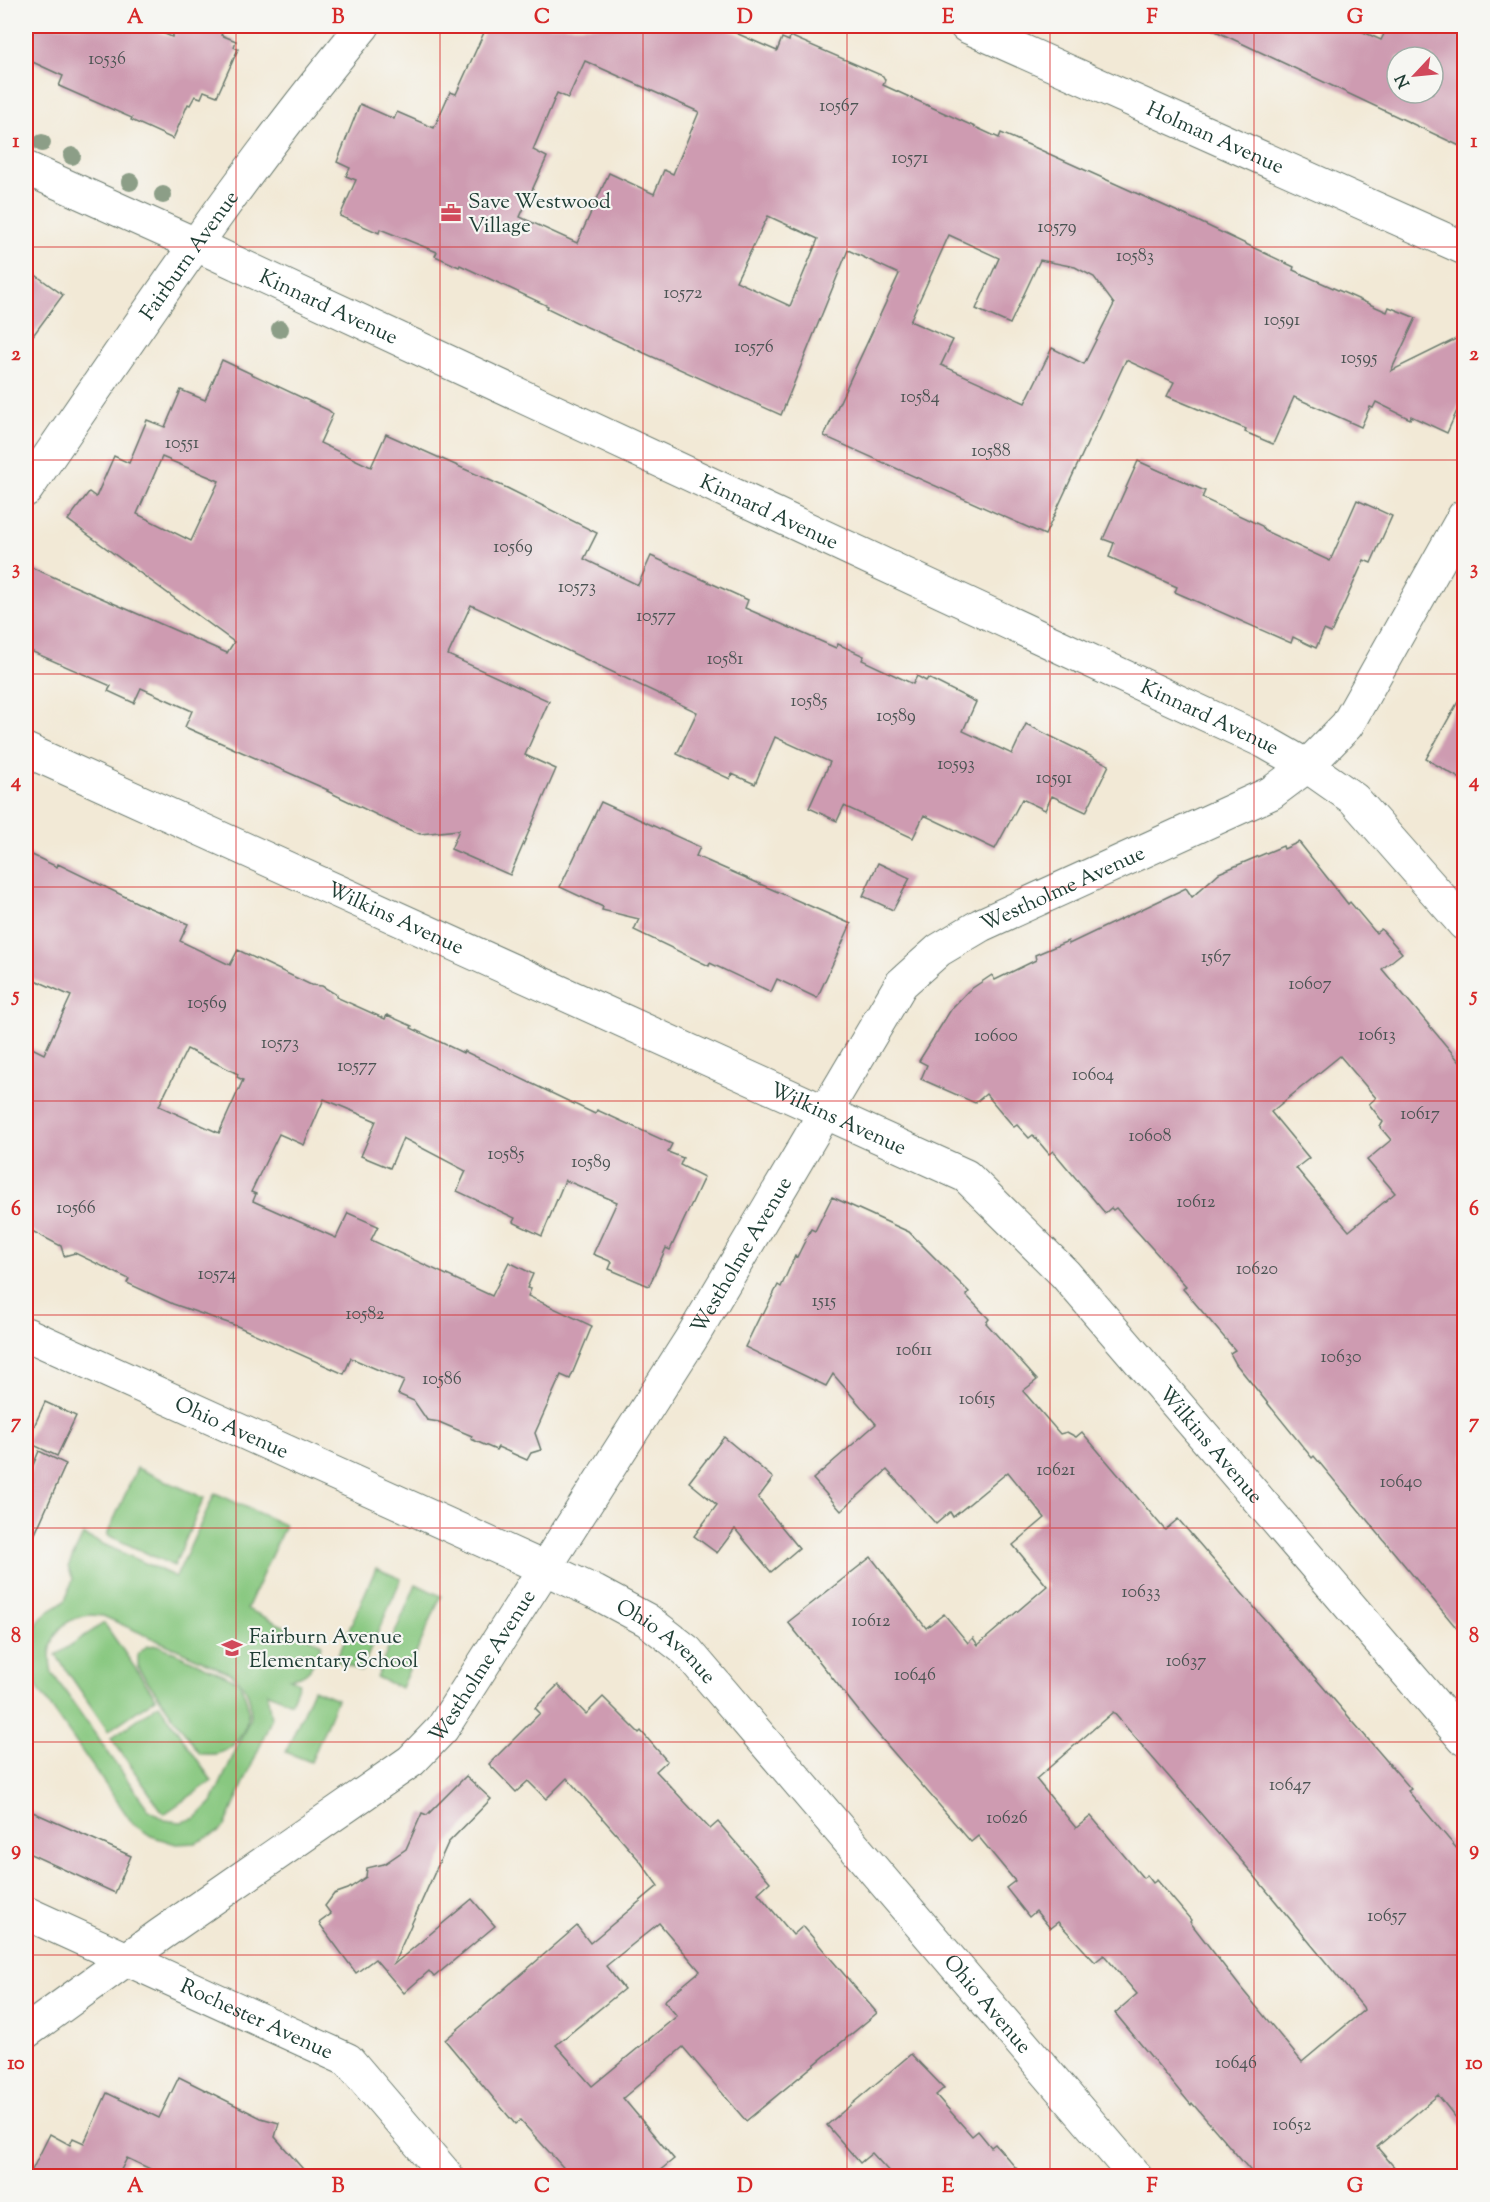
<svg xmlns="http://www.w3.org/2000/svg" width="1490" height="2202" viewBox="0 0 1490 2202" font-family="'Sorts Mill Goudy',serif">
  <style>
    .green { fill: #88c880; stroke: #54825a; stroke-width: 1.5; fill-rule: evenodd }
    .building { fill: #ce9bb1; fill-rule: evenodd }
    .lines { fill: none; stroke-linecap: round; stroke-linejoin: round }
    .minor-casing { stroke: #69796d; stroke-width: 35 }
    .minor { stroke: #fff; stroke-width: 33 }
    .tree { fill: #8c9e87 }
    .grid { fill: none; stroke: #d62828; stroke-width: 1.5; stroke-opacity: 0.55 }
    .labels { text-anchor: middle; stroke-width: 4.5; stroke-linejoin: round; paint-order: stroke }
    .number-label { font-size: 18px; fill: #4b5453 }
    .street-label { font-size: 21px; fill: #1f3d34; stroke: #f6f6f2 }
    .poi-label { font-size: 21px; fill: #1f3d34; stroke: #f6f6f2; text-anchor: start }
    .neatline { fill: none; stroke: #d62828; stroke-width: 2 }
    .grid-label { font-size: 20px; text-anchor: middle; font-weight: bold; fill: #d62828 }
  </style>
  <rect width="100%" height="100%" fill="#f6f6f2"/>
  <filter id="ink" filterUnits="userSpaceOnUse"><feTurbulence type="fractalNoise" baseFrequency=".0167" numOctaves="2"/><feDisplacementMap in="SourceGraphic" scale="12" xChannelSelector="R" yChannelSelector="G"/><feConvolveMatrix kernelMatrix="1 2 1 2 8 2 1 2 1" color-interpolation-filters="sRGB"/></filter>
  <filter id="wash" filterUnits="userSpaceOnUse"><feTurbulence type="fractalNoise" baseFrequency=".008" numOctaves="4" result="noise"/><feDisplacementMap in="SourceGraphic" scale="24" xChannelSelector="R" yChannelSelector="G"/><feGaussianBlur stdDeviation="1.35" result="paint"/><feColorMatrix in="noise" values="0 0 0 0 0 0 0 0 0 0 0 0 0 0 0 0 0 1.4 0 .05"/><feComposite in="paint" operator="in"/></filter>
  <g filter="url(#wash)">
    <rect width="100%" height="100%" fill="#f2e9d6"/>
    <g class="green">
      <path d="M137 1468 204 1498 174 1566 107 1535Z"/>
      <path d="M215 1493 285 1525 247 1609 322 1644C313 1662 312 1677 290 1678L299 1683 291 1703 267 1692 271 1719 267 1730 225 1826 217 1833 195 1843 176 1844 151 1836 133 1824 37 1687C26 1663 25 1630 48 1612 53 1608 60 1606 64 1601 68 1596 70 1586 73 1579L68 1567 83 1535 176 1577ZM91 1615 103 1616 232 1674C247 1687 254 1701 249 1721L212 1802 196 1818 181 1822 164 1820 148 1809 52 1673C45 1642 58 1618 91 1615Z"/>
      <path d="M376 1568 401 1579 361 1671 336 1660Z"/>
      <path d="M416 1584 441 1596 401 1688 376 1677Z"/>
      <path d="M104 1623 156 1698 108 1731 56 1655Z"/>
      <path d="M158 1645 238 1681C243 1690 249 1702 248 1713 247 1730 236 1748 219 1753 214 1755 206 1754 200 1754L138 1668V1654L147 1646Z"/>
      <path d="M313 1689 337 1699 311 1762 286 1752Z"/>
      <path d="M159 1704 212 1781 164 1814 111 1738Z"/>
    </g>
    <g id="blocks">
      <g class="building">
        <path d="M26 26H146L172 37 178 26H205L222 33 221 35 236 41 234 47 238 49 217 96 204 91 201 98 195 96 190 105 188 104 173 139 131 120 132 118 59 86 63 76 26 59Z"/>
        <path d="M487 26H720L777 51 782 38 789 41 790 36 883 76 885 80 883 85 999 138 1001 133 1036 148 1187 216 1294 267 1293 270 1387 312 1389 307 1416 318 1391 371 1464 335V395L1447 433 1411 416 1410 419 1376 402 1373 408 1370 407 1361 427 1294 397 1273 444 1245 432 1246 429 1167 396 1174 382 1126 360 1045 535 824 436 899 274 848 250 781 415 576 322 547 308 548 306 460 265 459 267 435 256 437 252 380 229 379 233 340 216 356 180 346 176 350 168 337 162 360 104 394 119 397 112 434 128 450 92 456 94ZM585 61 699 112 673 174 664 170 654 194 609 173 577 243 520 217 547 157 533 150 557 93 568 98ZM768 216 818 239 790 306 736 281ZM949 235 999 258 976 309 1010 324 1040 260 1075 267 1094 277 1114 304 1084 364 1052 348 1025 403 941 365 953 340 910 321Z"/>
        <path d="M1205 26H1350L1381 40 1388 26H1464V148ZM1397 57H1433V93H1397Z"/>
        <path d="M26 268 63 295 26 345Z"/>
        <path d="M222 360 328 410 333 414 320 443 371 467 386 434 507 488 597 533 584 559 638 585 651 556 748 600 745 608 836 648 838 644 864 656 862 660 913 684 917 676 926 681 928 678 976 702 963 731 1012 754 1026 724 1109 765 1086 812 1052 796 1045 810 1022 799 995 849 924 815 913 838 844 806 837 821 809 808 830 762 775 737 755 784 732 774 730 779 677 754 697 712 471 605 448 655 549 701 525 755 556 769 510 875 451 849 459 830 420 834 400 826 327 791 328 790 185 727 192 711 141 688 134 703 108 691 111 686 26 649V565L227 653 234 642 68 520 89 492 96 497 114 456 129 463 147 420 165 427 181 390 205 400ZM162 457 219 481 191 541 137 514Z"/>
        <path d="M1138 461 1205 491 1202 498 1262 526 1265 531 1330 561 1357 500 1392 516 1371 563 1364 560 1331 633 1324 630 1316 648 1293 637 1291 643 1175 592 1177 587 1109 557 1114 543 1103 539Z"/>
        <path d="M1464 691V781L1426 759Z"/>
        <path d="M601 802 700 847 696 856 851 924 817 998 777 979 771 992 710 963 709 966 634 930 639 919 602 910 603 907 560 887Z"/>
        <path d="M1299 842 1348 904 1350 902 1376 933 1381 929 1402 953 1382 969 1464 1067V1637L1314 1456 1312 1458 1236 1364 1230 1353 1235 1350 1183 1289 1186 1286 1116 1208 1113 1210 1111 1208 1105 1213 1053 1151 1049 1154 1033 1135 1029 1138 1017 1125 1014 1127 986 1094 975 1103 921 1079 927 1065 919 1061 952 1008 968 991 992 975 995 980 1036 960 1035 955 1068 941 1069 944 1186 888 1192 897 1219 873 1283 846 1284 849ZM1340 1056 1376 1098 1369 1104 1383 1122 1380 1127 1391 1140 1367 1160 1395 1193 1349 1231 1296 1168 1309 1158 1271 1112Z"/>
        <path d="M26 852 57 867 58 864 138 903 188 924 180 941 230 965 238 950 311 985 322 986 337 995 336 997 385 1019 387 1015 412 1026 411 1028 463 1053 464 1051 595 1114 597 1110 672 1144 668 1152 683 1158 680 1165 704 1177 670 1250 666 1248 649 1286 609 1269 612 1262 593 1254 617 1202 565 1180 542 1236 513 1222 515 1218 457 1191 466 1171 403 1138 390 1168 361 1156 376 1121 324 1099 304 1145 279 1134 251 1192 256 1194 253 1201 336 1238 348 1213 378 1226 371 1240 492 1296 509 1262 533 1274 527 1288 531 1289 528 1296 592 1326 570 1379 561 1375 535 1433 541 1450 531 1453 527 1460 498 1447 496 1450 471 1439 472 1436 439 1422 427 1420 414 1401 398 1394 404 1381 351 1358 344 1374 237 1326 173 1304 127 1283 129 1279 75 1253 64 1256 61 1246 26 1228V1045L44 1054 71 996 26 976ZM187 1049 238 1074 237 1077 243 1080 219 1133 159 1106Z"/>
        <path d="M878 863 910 878 893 910 863 896Z"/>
        <path d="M832 1197 909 1232 969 1292 966 1295 989 1319 986 1323 1037 1380 1023 1391 1060 1434 1067 1432 1076 1437 1082 1432 1165 1530 1178 1519 1411 1789 1408 1791 1464 1857V2128L1438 2095 1377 2147 1402 2176H1255L1192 2103 1191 2105 1115 2013 1137 1994 1104 1955 1095 1962 1058 1922 1050 1928 1036 1911 1029 1917 1006 1888 1015 1881 978 1836 971 1842 869 1724 788 1622 871 1557 926 1628 944 1614 968 1643 973 1638 978 1645 1047 1586 1013 1545 1045 1518 1008 1472 953 1517 950 1512 936 1524 887 1470 841 1511 813 1479 876 1424 833 1374 826 1386 745 1347 761 1314 763 1315 778 1285 781 1287 795 1256 797 1257 811 1229 815 1231ZM1113 1712 1252 1873 1363 2007 1364 2010 1302 2062 1241 1988 1190 1922 1191 1920 1157 1880 1153 1883 1147 1875 1143 1878 1091 1816 1076 1828 1036 1779Z"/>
        <path d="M45 1402 76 1416 57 1456 27 1442Z"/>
        <path d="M724 1437 773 1478 758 1498 799 1548 771 1572 735 1529 717 1553 694 1536 717 1505 689 1482Z"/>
        <path d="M39 1451 66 1464 26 1554V1482Z"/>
        <path d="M558 1685 586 1714 603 1697 639 1733 641 1731 667 1761 656 1771 710 1829 718 1822 770 1882 758 1893 793 1935 803 1926 877 2013 746 2121 683 2047 623 2098 674 2159 653 2176H571L520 2120 515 2124 445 2040 577 1926 590 1943 658 1886 640 1861 567 1778 546 1799 528 1781 516 1792 489 1764 540 1713 535 1708ZM659 1923 700 1971 664 2001 677 2016 592 2086 556 2045 624 1989 606 1966Z"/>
        <path d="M466 1776 491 1799 448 1843 393 1965 472 1899 495 1926 434 1977 429 1971 404 1993 375 1959 356 1973 319 1923 331 1914 325 1906 334 1894 348 1889 366 1877 367 1868 384 1864 406 1849 422 1813 427 1815Z"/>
        <path d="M26 1809 131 1856 115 1893 26 1852Z"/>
        <path d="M911 2054 944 2088 936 2095 972 2136 978 2131 991 2147 995 2144 1023 2176H893L872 2153 860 2163 827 2125Z"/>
        <path d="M179 2077 261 2118 279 2123 275 2137 309 2176H165L127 2158 121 2170 133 2176H29L50 2134 70 2145 73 2138 84 2143 107 2093 159 2118Z"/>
      </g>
    </g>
  </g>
  <g filter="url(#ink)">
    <use href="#blocks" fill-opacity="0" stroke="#69796d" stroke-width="1.5"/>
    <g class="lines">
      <g class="minor-casing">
        <g id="minor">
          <path id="s1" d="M966 26 1464 248"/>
          <path id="s2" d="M26 168 197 245 1265 742 1307 766 1354 799 1464 924"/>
          <path id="s3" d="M26 490C134 333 241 172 363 26"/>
          <path id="s4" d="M26 750 966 1176 1065 1274 1464 1739"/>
          <path id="s5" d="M26 1334 546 1569 595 1592 647 1620 687 1651 1135 2176"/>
          <path id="s6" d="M26 1913 348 2060 447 2176"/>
          <path id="s7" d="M26 2032 160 1935 411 1761 442 1729 691 1339 901 984 939 950 981 925 1271 793 1307 766 1347 725 1464 516"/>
        </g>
      </g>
      <use href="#minor" class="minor"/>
    </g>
    <g class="tree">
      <circle cx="42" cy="143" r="9"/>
      <circle cx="72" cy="156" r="9"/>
      <circle cx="130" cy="182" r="9"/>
      <circle cx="163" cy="195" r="9"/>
      <circle cx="280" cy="329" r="9"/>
    </g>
  </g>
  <path class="grid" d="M236 26V2176M440 26V2176M643 26V2176M847 26V2176M1050 26V2176M1254 26V2176M26 247H1464M26 460H1464M26 674H1464M26 887H1464M26 1101H1464M26 1315H1464M26 1528H1464M26 1742H1464M26 1955H1464"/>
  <defs>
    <g id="office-bare" transform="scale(1.62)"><path d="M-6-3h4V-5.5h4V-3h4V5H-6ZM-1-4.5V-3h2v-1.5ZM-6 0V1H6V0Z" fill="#d1495b" stroke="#f6f6f2" stroke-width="2.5" paint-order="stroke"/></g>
    <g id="school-bare" transform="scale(1.62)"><path d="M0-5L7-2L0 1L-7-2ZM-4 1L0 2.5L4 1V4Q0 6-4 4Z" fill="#d1495b" stroke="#f6f6f2" stroke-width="2.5" paint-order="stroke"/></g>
  </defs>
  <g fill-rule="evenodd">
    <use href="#office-bare" x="451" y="213"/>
    <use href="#school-bare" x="232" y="1648"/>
  </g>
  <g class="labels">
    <g class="number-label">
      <text x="107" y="64">10536</text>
      <text x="839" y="111">10567</text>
      <text x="910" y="163">10571</text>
      <text x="1057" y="232">10579</text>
      <text x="1135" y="261">10583</text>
      <text x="683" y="298">10572</text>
      <text x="1282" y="325">10591</text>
      <text x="754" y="352">10576</text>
      <text x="1359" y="363">10595</text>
      <text x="920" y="402">10584</text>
      <text x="182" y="448">10551</text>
      <text x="991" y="456">10588</text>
      <text x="513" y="552">10569</text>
      <text x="577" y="592">10573</text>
      <text x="656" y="621">10577</text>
      <text x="725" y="664">10581</text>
      <text x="809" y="706">10585</text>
      <text x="896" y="721">10589</text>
      <text x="956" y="769">10593</text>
      <text x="1054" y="783">10591</text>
      <text x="1216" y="962">1567</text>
      <text x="1310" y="989">10607</text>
      <text x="207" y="1008">10569</text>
      <text x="1377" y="1040">10613</text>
      <text x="996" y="1041">10600</text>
      <text x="280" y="1048">10573</text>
      <text x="357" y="1071">10577</text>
      <text x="1093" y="1080">10604</text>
      <text x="1420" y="1119">10617</text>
      <text x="1150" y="1141">10608</text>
      <text x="506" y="1159">10585</text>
      <text x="591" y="1167">10589</text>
      <text x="1196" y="1207">10612</text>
      <text x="76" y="1213">10566</text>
      <text x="1257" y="1274">10620</text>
      <text x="217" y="1279">10574</text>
      <text x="824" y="1306">1515</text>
      <text x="365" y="1319">10582</text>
      <text x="914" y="1355">10611</text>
      <text x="1341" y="1362">10630</text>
      <text x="442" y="1384">10586</text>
      <text x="977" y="1404">10615</text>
      <text x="1056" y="1475">10621</text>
      <text x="1401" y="1487">10640</text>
      <text x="1141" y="1597">10633</text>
      <text x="871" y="1626">10612</text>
      <text x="1186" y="1666">10637</text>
      <text x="915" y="1680">10646</text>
      <text x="1290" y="1790">10647</text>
      <text x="1007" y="1823">10626</text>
      <text x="1387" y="1921">10657</text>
      <text x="1236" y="2068">10646</text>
      <text x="1292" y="2130">10652</text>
    </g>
    <g class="street-label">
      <text dy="7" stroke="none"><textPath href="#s1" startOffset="273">Holman Avenue</textPath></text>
      <text dy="7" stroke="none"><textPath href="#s3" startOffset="286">Fairburn Avenue</textPath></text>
      <text dy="7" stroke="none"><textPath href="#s2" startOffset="333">Kinnard Avenue</textPath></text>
      <text dy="7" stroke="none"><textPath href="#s2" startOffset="819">Kinnard Avenue</textPath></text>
      <text dy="7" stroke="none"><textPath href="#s2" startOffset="1305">Kinnard Avenue</textPath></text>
      <text dy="7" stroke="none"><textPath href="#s7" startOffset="1580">Westholme Avenue</textPath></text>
      <text dy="7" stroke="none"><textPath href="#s4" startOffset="406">Wilkins Avenue</textPath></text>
      <text dy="7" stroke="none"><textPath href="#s4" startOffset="892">Wilkins Avenue</textPath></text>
      <text dy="7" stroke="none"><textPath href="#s7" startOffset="1076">Westholme Avenue</textPath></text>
      <text dy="7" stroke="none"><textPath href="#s5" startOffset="226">Ohio Avenue</textPath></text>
      <text dy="7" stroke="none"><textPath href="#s4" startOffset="1396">Wilkins Avenue</textPath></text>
      <text dy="7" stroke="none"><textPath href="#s5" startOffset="712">Ohio Avenue</textPath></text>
      <text dy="7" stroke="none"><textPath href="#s7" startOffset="590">Westholme Avenue</textPath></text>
      <text dy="7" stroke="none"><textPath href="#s5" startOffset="1198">Ohio Avenue</textPath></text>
      <text dy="7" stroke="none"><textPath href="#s6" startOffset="254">Rochester Avenue</textPath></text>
    </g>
    <g class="poi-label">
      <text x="468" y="208">Save Westwood<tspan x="468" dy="24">Village</tspan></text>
      <text x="249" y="1643">Fairburn Avenue<tspan x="249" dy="24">Elementary School</tspan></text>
    </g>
  </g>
  <rect width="1490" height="2202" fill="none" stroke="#f6f6f2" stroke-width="66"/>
  <g transform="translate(1415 75) rotate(244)"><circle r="28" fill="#f6f6f2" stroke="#a0aca6" stroke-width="1.5"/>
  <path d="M0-4.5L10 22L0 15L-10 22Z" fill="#d1495b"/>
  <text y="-9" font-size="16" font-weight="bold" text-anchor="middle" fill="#1f3d34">N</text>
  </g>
  <rect x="33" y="33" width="1424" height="2136" class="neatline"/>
  <g class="grid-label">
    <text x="135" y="23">A</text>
    <text x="338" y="23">B</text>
    <text x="542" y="23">C</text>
    <text x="745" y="23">D</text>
    <text x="948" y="23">E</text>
    <text x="1152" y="23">F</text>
    <text x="1355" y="23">G</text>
    <text x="16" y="147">1</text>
    <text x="1474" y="147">1</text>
    <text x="16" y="360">2</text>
    <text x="1474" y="360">2</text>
    <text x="16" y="574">3</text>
    <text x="1474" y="574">3</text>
    <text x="16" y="787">4</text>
    <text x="1474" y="787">4</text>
    <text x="16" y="1001">5</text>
    <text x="1474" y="1001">5</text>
    <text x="16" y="1215">6</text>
    <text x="1474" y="1215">6</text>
    <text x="16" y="1428">7</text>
    <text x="1474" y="1428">7</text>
    <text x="16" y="1642">8</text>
    <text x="1474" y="1642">8</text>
    <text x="16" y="1855">9</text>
    <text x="1474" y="1855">9</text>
    <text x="16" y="2069">10</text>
    <text x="1474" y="2069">10</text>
    <text x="135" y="2192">A</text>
    <text x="338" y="2192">B</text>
    <text x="542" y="2192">C</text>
    <text x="745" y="2192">D</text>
    <text x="948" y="2192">E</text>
    <text x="1152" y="2192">F</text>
    <text x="1355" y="2192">G</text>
  </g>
</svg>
